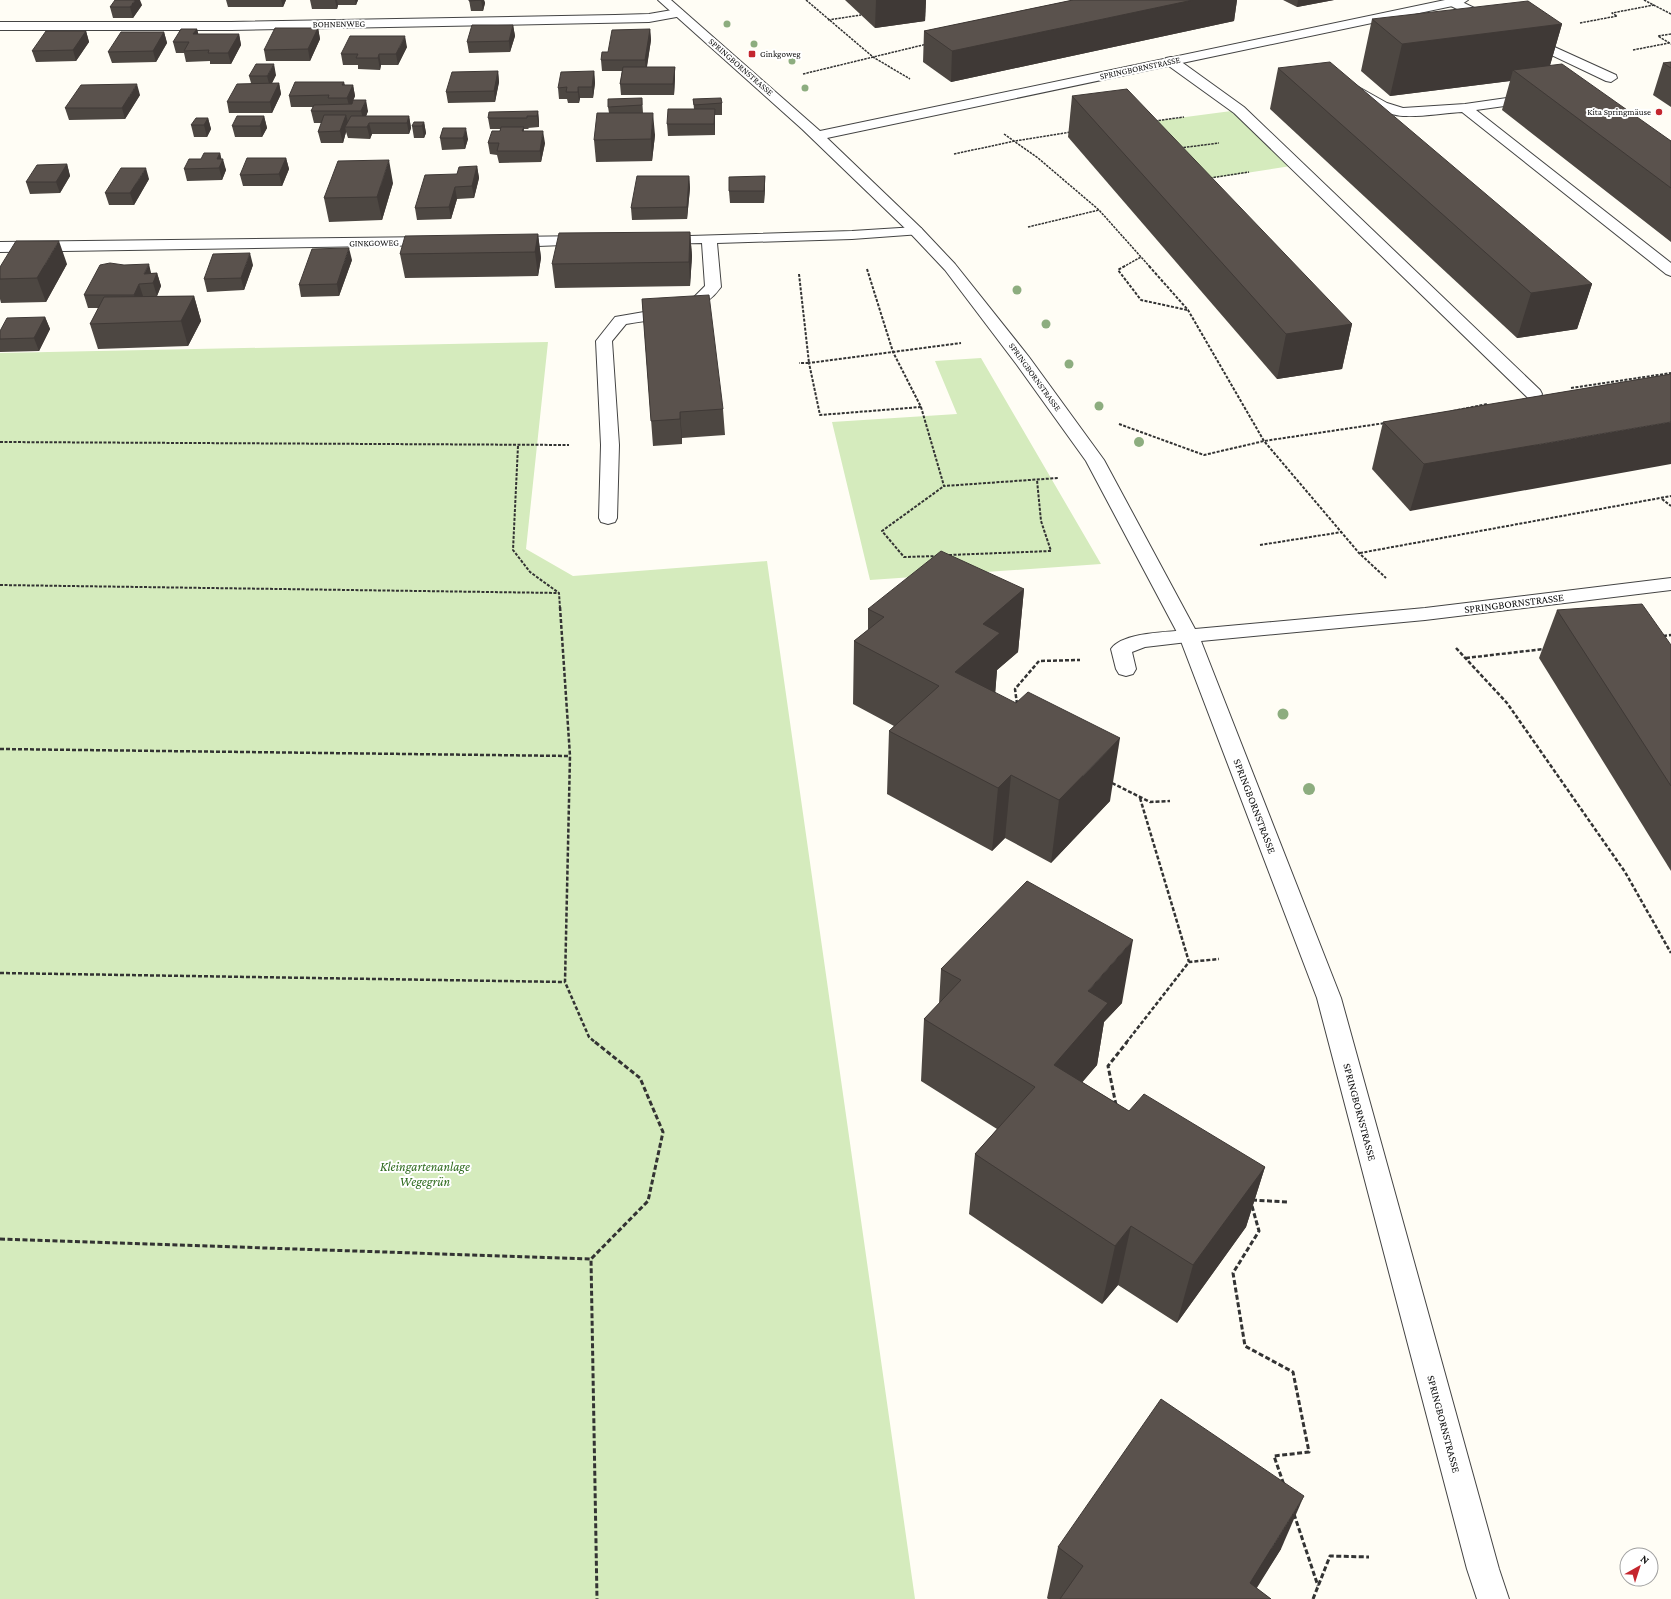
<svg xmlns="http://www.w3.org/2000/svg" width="1671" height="1599" viewBox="0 0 1671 1599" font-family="'Crimson Pro',serif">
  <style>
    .green { fill: #d5ebbd }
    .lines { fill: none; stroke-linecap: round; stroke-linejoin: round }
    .lane-casing { stroke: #444; stroke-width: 2 }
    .street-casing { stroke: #444; stroke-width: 2 }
    .path-far3 { stroke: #333; stroke-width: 1.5; stroke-dasharray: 2.5 1; stroke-linecap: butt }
    .path-far2 { stroke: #333; stroke-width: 2; stroke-dasharray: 3 1.5; stroke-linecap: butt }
    .path-far1 { stroke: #333; stroke-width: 2.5; stroke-dasharray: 4 2; stroke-linecap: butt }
    .path { stroke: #333; stroke-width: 3; stroke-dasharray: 5 2.5; stroke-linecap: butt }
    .lane { fill: #fff; fill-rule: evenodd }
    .street { fill: #fff; fill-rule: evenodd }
    .tree { fill: #8dad7f }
    .wall { fill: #4d4742 }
    .shaded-wall { fill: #3f3936 }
    .building { fill: #5a524d; stroke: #3f3936 }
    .poi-dot { fill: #c4262e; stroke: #fff; stroke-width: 1.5 }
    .labels { text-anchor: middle; stroke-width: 4; stroke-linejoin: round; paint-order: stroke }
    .far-street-label { font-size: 9px; fill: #111; stroke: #fff }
    .far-poi-label { font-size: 9px; fill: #111; stroke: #fff; text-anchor: start }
    .street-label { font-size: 11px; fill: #111; stroke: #fff }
    .near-park-label { font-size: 13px; font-style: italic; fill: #2f6b1f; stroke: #fff }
  </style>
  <rect width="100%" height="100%" fill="#fffdf5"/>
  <g class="green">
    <path d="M1239 110 1297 165 1194 181 1140 123Z"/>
    <path d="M548 342 526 549 573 576 767 561 915 1599H0V353Z"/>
    <path d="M981 358 1101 564 870 580 832 422 957 414 935 361Z"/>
  </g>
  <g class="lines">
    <g class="lane-casing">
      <g id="lane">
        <path d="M1448 0H1458L1497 19 1499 22 1493 26 1489 25 1449 5 1447 2Z"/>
        <path d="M678 9 682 10 684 13 682 16 649 22 231 30H0V22H231L615 15 649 14Z"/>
        <path d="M1528 35 1616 75 1617 78 1611 82 1606 81 1524 42 1522 39Z"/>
        <path d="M1171 57 1176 58 1244 107 1540 390 1542 394 1540 398 1534 399 1528 398 1234 113 1166 64 1165 61 1166 58Z"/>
        <path d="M1355 85 1387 103 1403 108 1465 104 1534 94 1539 95 1541 98 1539 101 1534 102 1476 110 1671 263V276L1666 274 1462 112C1443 113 1422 117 1403 116 1387 115 1357 102 1348 89Z"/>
        <path d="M916 227 921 228 923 231 921 234 852 239 717 243 721 287C699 318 660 318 626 324L612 341 619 445 617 518 615 522 608 524 601 522 599 518 601 445 596 341 615 317 673 307 692 299 705 286 702 243 662 244 657 243 655 240 657 237 852 231Z"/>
        <path d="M587 236 592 238 595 241 592 244 510 247 505 245 502 242 505 239 510 237Z"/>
        <path d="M433 237 438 239 441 242 438 245 0 252V242Z"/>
        <path d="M1189 630 1196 631 1199 636 1196 641 1145 647 1132 652 1136 669 1133 674 1126 676 1119 674 1116 669 1111 649C1122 632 1170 632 1189 630Z"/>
      </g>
    </g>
    <g class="street-casing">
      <path id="street" d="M658 0H671L820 131 1445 0H1468L1462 4 827 138 921 228 955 264 1029 357 1104 460 1195 629 1425 608 1671 578V590L1425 620 1201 641 1341 998 1499 1569 1509 1599H1477L1467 1569 1317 998 1179 636 1086 461 1017 365 945 270 911 234 802 129Z"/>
    </g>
    <g class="path-far3">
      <path d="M806 0 873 57 910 79"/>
      <path d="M1644 0 1671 14"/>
      <path d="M828 20 861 15"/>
      <path d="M1580 23 1617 16 1612 13 1654 5"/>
      <path d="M1671 34 1658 36 1671 44"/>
      <path d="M1633 50 1669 43"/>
      <path d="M803 74 927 44"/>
      <path d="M1155 121 1184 117"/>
      <path d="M1004 134 1038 158 1099 210 1150 267"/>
      <path d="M1180 148 1219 143"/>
      <path d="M954 154 1015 141 1071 132"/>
      <path d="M1210 178 1249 172"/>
      <path d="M1028 227 1099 210"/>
      <path d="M1123 267 1141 257"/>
    </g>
    <g class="path-far2">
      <path d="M1125 266 1118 270 1141 300 1187 310"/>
      <path d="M1149 266 1188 310 1264 441 1359 553 1386 578"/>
      <path d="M867 269 893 352 921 407 944 486 1058 478"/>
      <path d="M799 274 809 363H799"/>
      <path d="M1571 388 1671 373"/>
      <path d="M921 407 820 415 809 363 961 343"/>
      <path d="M1453 411 1487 404"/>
      <path d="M1119 424 1204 455 1264 441 1385 423"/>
      <path d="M0 442 569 445"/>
      <path d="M518 446 513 550 530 572 559 593 560 608"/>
      <path d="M1662 499 1671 506"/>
      <path d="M1260 545 1342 532"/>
      <path d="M1360 553 1671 496"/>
      <path d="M949 555 1051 551 1041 521 1037 480"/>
      <path d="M938 556 904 557 882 531 944 486"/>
      <path d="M0 585 559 593"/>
    </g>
    <g class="path-far1">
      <path d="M560 607 570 756 565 982 589 1037 596 1043"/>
      <path d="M1663 636 1671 635"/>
      <path d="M1456 648 1507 703 1625 872 1671 953"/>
      <path d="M1466 658 1544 649"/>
      <path d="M1017 704 1015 689 1039 661 1080 660"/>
      <path d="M0 749 570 756"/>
      <path d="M1112 783 1150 802 1170 801"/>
      <path d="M1140 798 1189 962"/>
      <path d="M0 973 565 982"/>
      <path d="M1126 1043 1189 962 1219 959"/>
    </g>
    <g class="path">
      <path d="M595 1042 640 1078 663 1132 648 1201 591 1259 597 1599"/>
      <path d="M1116 1105 1108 1066 1127 1042"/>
      <path d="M1252 1200 1287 1202"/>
      <path d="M1252 1206 1259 1231 1233 1273 1245 1346 1293 1372 1309 1452 1274 1456 1284 1485"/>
      <path d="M0 1239 591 1259"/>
      <path d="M1294 1514 1318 1586"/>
      <path d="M1313 1599 1330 1556 1369 1557"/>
    </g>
    <use href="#lane" class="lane"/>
    <use href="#street" class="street"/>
  </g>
  <g class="tree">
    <circle cx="727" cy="24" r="3.5"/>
    <circle cx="754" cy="44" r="3.5"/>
    <circle cx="792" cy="61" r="3.5"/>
    <circle cx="805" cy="88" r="3.5"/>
    <circle cx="1017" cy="290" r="4.5"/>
    <circle cx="1046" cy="324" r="4.5"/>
    <circle cx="1069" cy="364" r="4.5"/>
    <circle cx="1099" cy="406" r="4.5"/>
    <circle cx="1139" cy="442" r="5"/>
    <circle cx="1283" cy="714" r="5.5"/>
    <circle cx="1309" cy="789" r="6"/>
  </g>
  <g class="wall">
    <path d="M226 0H286L283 7H228Z"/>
    <path d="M310 0H365H358L356 5H338L337 9H312Z"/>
    <path d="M469 0H484L485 3 483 11H471Z"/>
    <path d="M845 0H926L925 21 875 28Z"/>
    <path d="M1073 0H1237L1234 21 951 82 923 62 924 31Z"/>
    <path d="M1283 0H1334L1297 7Z"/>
    <path d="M142 5 133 18H113L110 7Z"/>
    <path d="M1372 19 1562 24 1550 65 1671 141V242L1502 110 1510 81 1390 96 1361 71Z"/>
    <path d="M513 25 515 36 510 52 469 53 467 42Z"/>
    <path d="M318 28 320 39 310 61H266L264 50Z"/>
    <path d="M197 29 198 34H239L241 45 231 64H210V61L186 62 184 53H176L173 42Z"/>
    <path d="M650 29 651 40 647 67H675V78L674 95H621L620 84 622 71H602L601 60 608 52Z"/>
    <path d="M86 31 89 42 76 61 36 62 32 51Z"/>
    <path d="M164 32 167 43 156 62 112 63 108 52Z"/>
    <path d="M407 47 398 65H381L380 70 358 69V65H343L341 54Z"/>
    <path d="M1671 62V107L1653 95 1663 63Z"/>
    <path d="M1278 68 1592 284 1577 329 1517 338 1270 109Z"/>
    <path d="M498 71 499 82 495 102 448 103 446 92Z"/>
    <path d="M594 71 595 83 593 98H580L579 103H568L567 99H559L558 88Z"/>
    <path d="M276 75 272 83H279L281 94 272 113H229L227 102 251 83 249 76Z"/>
    <path d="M344 82 345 85H353L355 96 353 100 368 111 366 116H409L411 128 409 134H372L370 139 348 138 346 132 343 143H321L318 132 322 123H314L311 111 313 107H291L289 96Z"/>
    <path d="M140 95 125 119 69 120 65 108Z"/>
    <path d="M1072 96 1352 324 1342 369 1277 379 1068 137Z"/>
    <path d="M642 98 643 113 655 135 652 161 596 162 594 140 609 113 608 107Z"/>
    <path d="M693 99 722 103V115H715V135L668 136 667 124 694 109Z"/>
    <path d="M538 111 539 122V127L528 128 529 129H524V131L545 143 541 162 499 163 497 155 490 154 488 143 500 131V129H490L488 118Z"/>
    <path d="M264 116 267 128 262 137H235L232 126Z"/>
    <path d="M208 118 211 129 207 137H194L191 125Z"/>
    <path d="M424 122 426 133 424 138H414L412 126Z"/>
    <path d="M443 128 468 139 465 149 442 150 440 138Z"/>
    <path d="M220 153 221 159 226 170 222 180 187 181 184 169 201 159Z"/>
    <path d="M286 158 289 169 282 186H243L240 175Z"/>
    <path d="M67 164 70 176 60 193 30 194 26 182Z"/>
    <path d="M477 166 479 178 474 198 457 199 451 219 417 220 415 208 457 174Z"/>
    <path d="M689 176 690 188 687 219 632 220 631 208Z"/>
    <path d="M765 176V188L764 203H730L729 191Z"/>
    <path d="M149 179 134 205H109L105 193Z"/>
    <path d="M393 183 382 220 329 222 324 198Z"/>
    <path d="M690 232 692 256 690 286 555 288 552 264Z"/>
    <path d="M538 234 541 258 538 276 405 278 400 254Z"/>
    <path d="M352 260 339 296 301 297 299 285Z"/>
    <path d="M67 264 46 302 1 303 0 299V267Z"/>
    <path d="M253 265 244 290 207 292 204 279Z"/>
    <path d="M151 273H157L161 286 157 296H143H194L201 321 188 346 98 349 90 324 99 308H88L84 295Z"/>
    <path d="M642 299 723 409 725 435 682 438V444L653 446Z"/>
    <path d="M45 317 50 329 39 351 0 352V331Z"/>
    <path d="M1671 374 1410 511 1372 469 1383 422Z"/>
    <path d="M1024 589 1018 652 997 670 995 693 1110 801 1051 863 1005 838 992 851 887 794 889 731 894 726 853 704 854 641 868 630V609Z"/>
    <path d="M1557 610 1671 645V871L1539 658Z"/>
    <path d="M941 969 1122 1003 1104 1022 1097 1065 1082 1082 1129 1111 1265 1167 1246 1227 1177 1323 1118 1285 1102 1304 969 1214 975 1154 997 1129 921 1081 924 1019 939 1004Z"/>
    <path d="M1058 1547 1281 1549 1256 1588 1271 1599H1048L1047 1598Z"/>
  </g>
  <g class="shaded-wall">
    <path d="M135 0H140L142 5 133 18 130 7Z"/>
    <path d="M281 0H286L283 7Z"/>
    <path d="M335 0H337L338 5 337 9Z"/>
    <path d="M355 0H358L356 5Z"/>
    <path d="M481 0H484L485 3 483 11Z"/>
    <path d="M876 0H926L925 21 875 28Z"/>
    <path d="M1193 0H1237L1234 21 951 82 952 51Z"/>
    <path d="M1298 0H1334L1297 7Z"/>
    <path d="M1562 24 1547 76 1513 70 1510 81 1390 96 1402 44Z"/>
    <path d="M513 25 515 36 510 52 509 41Z"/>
    <path d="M318 28 320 39 310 61 308 49Z"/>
    <path d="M197 29 200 40 193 34Z"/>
    <path d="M650 29 651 40 646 71 645 60Z"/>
    <path d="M86 31 89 42 76 61 73 50Z"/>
    <path d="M164 32 167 43 156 62 153 51Z"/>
    <path d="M239 34 241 45 231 64 228 53Z"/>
    <path d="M405 36 407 47 398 65 396 54Z"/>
    <path d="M379 54 381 65 380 70 378 58Z"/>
    <path d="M274 64 276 75 270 87 267 76Z"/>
    <path d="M675 67V78L674 95 673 84Z"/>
    <path d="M498 71 499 82 495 102 494 91Z"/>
    <path d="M594 71 595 83 593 98 592 87Z"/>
    <path d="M279 83 281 94 272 113 270 102Z"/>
    <path d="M137 84 140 95 125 119 122 108Z"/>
    <path d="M353 85 355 96 350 109 347 98Z"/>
    <path d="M578 87 580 98 579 103 578 92Z"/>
    <path d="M366 100 368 111 364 122 361 111Z"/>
    <path d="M715 109V135L714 124Z"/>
    <path d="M538 111 539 122V127L537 116Z"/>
    <path d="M653 113 655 135 652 161 651 139Z"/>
    <path d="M346 115 349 126 345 127 346 132 343 143 340 131Z"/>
    <path d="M264 116 267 128 262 137 260 126Z"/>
    <path d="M409 116 411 128 409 134 407 123Z"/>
    <path d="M208 118 211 129 207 137 204 125Z"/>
    <path d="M424 122 426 133 424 138 422 126Z"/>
    <path d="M369 123 372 134 370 139 367 127Z"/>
    <path d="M466 128 468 139 465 149 463 138Z"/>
    <path d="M543 131 545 143 541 162 540 151Z"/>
    <path d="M220 153 222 161 223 159 226 170 222 180 217 159Z"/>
    <path d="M286 158 289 169 282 186 279 174Z"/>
    <path d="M389 160 393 183 382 220 377 197Z"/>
    <path d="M67 164 70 176 60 193 56 182Z"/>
    <path d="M477 166 479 178 474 198 472 186Z"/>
    <path d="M146 168 149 179 134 205 130 193Z"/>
    <path d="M689 176 690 188 687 219V207Z"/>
    <path d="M765 176V188L764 203V191Z"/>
    <path d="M455 187 457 199 451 219 449 207Z"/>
    <path d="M690 232 692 256 690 286 689 262Z"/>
    <path d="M538 234 541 258 538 276 535 252Z"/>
    <path d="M59 241 67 264 46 302 37 278Z"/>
    <path d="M349 248 352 260 339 296 337 284Z"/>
    <path d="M250 253 253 265 244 290 241 278Z"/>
    <path d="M149 264 152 277 144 274Z"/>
    <path d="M157 273 161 286 157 296 153 283Z"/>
    <path d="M139 284 143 296 138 307 134 295Z"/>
    <path d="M1592 284 1577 329 1517 338 1531 293Z"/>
    <path d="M194 296 201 321 188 346 181 321Z"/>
    <path d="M45 317 50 329 39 351 34 338Z"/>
    <path d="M1352 324 1342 369 1277 379 1286 334Z"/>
    <path d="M680 412 682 438V444L680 419Z"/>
    <path d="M1671 422V464L1410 511 1424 464Z"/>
    <path d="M1024 589 1018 652 997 670 995 696 955 672 983 624Z"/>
    <path d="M1120 738 1110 801 1051 863 1059 800Z"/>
    <path d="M1011 775 1005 838 992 851 998 788Z"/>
    <path d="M1133 940 1122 1003 1104 1022 1097 1065 1045 1126 1054 1065 1088 991Z"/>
    <path d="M1265 1167 1246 1227 1177 1323 1193 1265Z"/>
    <path d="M1131 1226 1118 1285 1102 1304 1115 1246Z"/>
    <path d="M1304 1496 1281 1549 1250 1599V1583Z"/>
  </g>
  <g class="building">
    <path d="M115 0H135L130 7H110Z"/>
    <path d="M469 0H481L469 1Z"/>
    <path d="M1073 0H1193L952 51 924 31Z"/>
    <path d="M1528 1 1562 24 1402 44 1372 19Z"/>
    <path d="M472 25H513L509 41 467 42Z"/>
    <path d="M275 28H318L308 49 264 50Z"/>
    <path d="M181 29H197L193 34H239L228 53H208L209 50 184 51 189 42H173Z"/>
    <path d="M650 29 645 60H601L602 52H608L612 30Z"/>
    <path d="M46 31H86L73 50 32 51Z"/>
    <path d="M121 32H164L153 51 108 52Z"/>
    <path d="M350 36H405L396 54H379L378 58H356L358 54H341Z"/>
    <path d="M1330 62 1592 284 1531 293 1278 68Z"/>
    <path d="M1671 62V68L1663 63Z"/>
    <path d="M256 64H274L267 76H249Z"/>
    <path d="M1562 64 1671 141V188L1513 70Z"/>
    <path d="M623 67H675L673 84H620Z"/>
    <path d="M498 71 494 91 446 92 452 72Z"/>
    <path d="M594 71 592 87H578V92H566L567 87 558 88 561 72Z"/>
    <path d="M295 82H344L342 85H353L347 98H328L329 95 289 96Z"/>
    <path d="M279 83 270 102H227L237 84Z"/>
    <path d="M137 84 122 108H65L81 85Z"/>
    <path d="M1127 89 1352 324 1286 334 1072 96Z"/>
    <path d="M642 98V105L608 107V99Z"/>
    <path d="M721 98 722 103 694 105 693 99Z"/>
    <path d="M353 100H366L361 111H311L314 105 352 104Z"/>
    <path d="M668 109H715L714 124H667Z"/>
    <path d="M538 111 537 116H527V118H488L489 112Z"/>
    <path d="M597 113H653L651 139 594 140Z"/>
    <path d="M324 115H346L340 131 318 132Z"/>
    <path d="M237 116H264L260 126H232Z"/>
    <path d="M351 116H409L407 123H369L367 127H345Z"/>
    <path d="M196 118H208L204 125H191Z"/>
    <path d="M414 122H424L422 126H412Z"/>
    <path d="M501 127H524L522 131H543L540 151H497L499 143H488L492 131H500Z"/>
    <path d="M443 128H466L463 138H440Z"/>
    <path d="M204 153H220L217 159H223L219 168 184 169 189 159H201Z"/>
    <path d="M247 158H286L279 174 240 175Z"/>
    <path d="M389 160 377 197 324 198 338 161Z"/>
    <path d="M67 164 56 182H26L37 165Z"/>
    <path d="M477 166 472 186 455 187 449 207 415 208 425 175 457 174 459 167Z"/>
    <path d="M121 168H146L130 193H105Z"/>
    <path d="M637 176H689L687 207 631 208Z"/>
    <path d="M765 176 764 191H729V177Z"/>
    <path d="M690 232 689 262 552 264 559 233Z"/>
    <path d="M538 234 535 252 400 254 405 236Z"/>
    <path d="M16 241H59L37 278 0 279V267Z"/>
    <path d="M349 248 337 284 299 285 312 249Z"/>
    <path d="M250 253 241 278 204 279 213 254Z"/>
    <path d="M110 263 124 265 149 264 144 274 157 273 153 283 139 284 134 295H84L100 265Z"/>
    <path d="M709 295 723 409 680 412V419L651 421 642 299Z"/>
    <path d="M194 296 181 321 90 324 104 297Z"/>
    <path d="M45 317 34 338 0 339V331L7 318Z"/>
    <path d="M1671 374V422L1424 464 1383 422Z"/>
    <path d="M941 551 1024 589 983 624 1000 633 955 672 1016 703 1028 692 1120 738 1059 800 1011 775 998 788 889 731 939 686 854 641 884 617 868 609Z"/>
    <path d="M1642 604 1671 645V786L1557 610Z"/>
    <path d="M1027 881 1133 940 1088 991 1108 1003 1054 1065 1129 1111 1144 1094 1265 1167 1193 1265 1131 1226 1115 1246 975 1154 1035 1087 924 1019 961 980 941 969Z"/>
    <path d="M1161 1399 1304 1496 1250 1583 1271 1599H1060L1083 1566 1058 1547Z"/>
  </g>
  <g class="poi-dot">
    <rect x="748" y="50" width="8" height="8" rx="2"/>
    <circle cx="1659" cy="112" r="4"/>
  </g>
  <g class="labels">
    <g class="far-street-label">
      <text transform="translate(339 24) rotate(-1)" y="3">BOHNENWEG</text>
      <text transform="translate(741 67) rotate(41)" y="3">SPRINGBORNSTRASSE</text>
      <text transform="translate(1140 68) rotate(-12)" y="3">SPRINGBORNSTRASSE</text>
      <text transform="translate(374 243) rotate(-1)" y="3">GINKGOWEG</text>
      <text transform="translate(1035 377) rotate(54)" y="3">SPRINGBORNSTRASSE</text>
    </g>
    <g class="far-poi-label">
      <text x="760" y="57">Ginkgoweg</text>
      <text x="1651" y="115" text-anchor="end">Kita Springmäuse</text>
    </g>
    <g class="street-label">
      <text transform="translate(1514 603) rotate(-7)" y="4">SPRINGBORNSTRASSE</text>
      <text transform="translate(1255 806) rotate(69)" y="4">SPRINGBORNSTRASSE</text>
      <text transform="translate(1360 1112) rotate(75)" y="4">SPRINGBORNSTRASSE</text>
      <text transform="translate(1444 1424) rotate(75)" y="4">SPRINGBORNSTRASSE</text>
    </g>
    <g class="near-park-label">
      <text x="425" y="1171">Kleingartenanlage<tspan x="425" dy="15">Wegegrün</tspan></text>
    </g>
  </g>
  <g transform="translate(1639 1567) rotate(39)"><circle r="19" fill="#ffffff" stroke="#a0a0a0"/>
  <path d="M0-3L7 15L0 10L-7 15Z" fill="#c4262e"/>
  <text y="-6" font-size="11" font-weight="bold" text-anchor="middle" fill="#111111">N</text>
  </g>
</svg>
